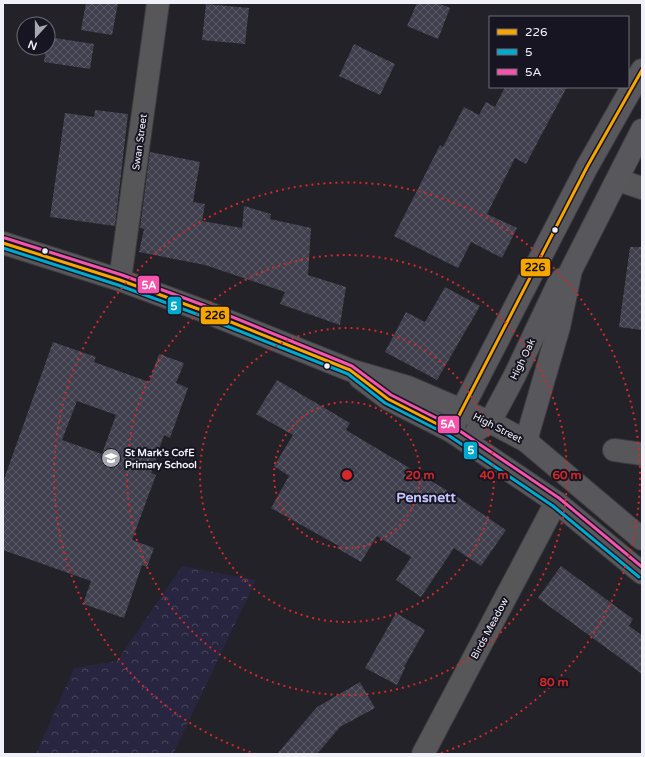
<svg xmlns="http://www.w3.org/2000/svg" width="645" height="757" viewBox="0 0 645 757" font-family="'Varela Round',sans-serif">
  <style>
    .forest { fill: url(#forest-crowns) }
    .building { fill: url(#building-cross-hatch); fill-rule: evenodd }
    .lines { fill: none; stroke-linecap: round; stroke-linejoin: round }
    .minor-casing { stroke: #3c3c40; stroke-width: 24 }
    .major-casing { stroke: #3c3c40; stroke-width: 24 }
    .minor { stroke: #57575a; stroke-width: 22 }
    .major { stroke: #58585c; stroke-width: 22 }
    .bus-1-casing { stroke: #161521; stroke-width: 6 }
    .bus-2-casing { stroke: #161521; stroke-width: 6 }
    .bus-3-casing { stroke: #161521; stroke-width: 6 }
    .bus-1 { stroke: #f7a600; stroke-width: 3 }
    .bus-2 { stroke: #00a9ce; stroke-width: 3 }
    .bus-3 { stroke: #f653ac; stroke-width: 3 }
    .ring { fill: none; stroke: #d62828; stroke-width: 2; stroke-dasharray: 2 4 }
    .bus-dot { fill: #f0f0f9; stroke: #161521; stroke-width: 1.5 }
    .labels { text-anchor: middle; stroke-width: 4; stroke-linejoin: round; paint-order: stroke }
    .street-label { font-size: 10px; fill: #f0f0f9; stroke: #161521 }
    .poi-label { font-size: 10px; font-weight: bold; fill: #f0f0f9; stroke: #161521; text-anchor: start }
    .district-label { font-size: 14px; font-weight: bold; fill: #c7c5fe; stroke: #161521 }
    .centre { fill: #d62828; stroke: #161521; stroke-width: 2 }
    .ring-label { font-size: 12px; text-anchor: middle; font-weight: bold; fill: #d62828; stroke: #161521; stroke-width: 4; stroke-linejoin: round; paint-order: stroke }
    .line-badge { stroke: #161521; stroke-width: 1.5 }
    .badge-label { font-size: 11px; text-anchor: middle; font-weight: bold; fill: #fff }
    .pale-badge-label { font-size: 11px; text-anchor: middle; font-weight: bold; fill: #111 }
  </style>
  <defs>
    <pattern id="forest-crowns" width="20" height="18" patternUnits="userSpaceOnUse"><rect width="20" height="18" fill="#282541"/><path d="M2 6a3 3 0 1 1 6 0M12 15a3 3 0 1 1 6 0" fill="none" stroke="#48455d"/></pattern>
    <pattern id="building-cross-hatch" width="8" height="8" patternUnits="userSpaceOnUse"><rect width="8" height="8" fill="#403f4d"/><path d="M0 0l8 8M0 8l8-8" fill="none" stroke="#5c5b67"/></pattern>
  </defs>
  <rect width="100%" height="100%" fill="#222228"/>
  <path class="forest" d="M182 566 256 580 173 754H36L74 668 117 661Z"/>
  <g class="building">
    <path d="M86 3H118L112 35 81 30Z"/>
    <path d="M417 3H438L450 8 438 39 407 26Z"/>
    <path d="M206 4 249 8 245 44 202 40Z"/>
    <path d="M48 37 94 44 90 69 44 62 46 48H48Z"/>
    <path d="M354 44 395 64 380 95 339 76Z"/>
    <path d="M505 87H567L526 164 515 158 487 214 517 228 502 258 471 242 458 268 394 236 440 145 443 147 464 107 479 115 486 102 495 107Z"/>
    <path d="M95 110 128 114 115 226 50 217 65 113 94 117Z"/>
    <path d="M150 152 200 162 193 202 205 204 202 221 242 228 244 206 271 214 270 219 311 228 308 275 346 287 340 325 280 304 285 292 205 265 139 252 144 229 140 228Z"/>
    <path d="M630 247H642V330L619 327Z"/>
    <path d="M445 287 480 306 437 380 385 352 406 312 425 322Z"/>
    <path d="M53 342 96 357 94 362 149 382 159 354 184 363 176 383 188 388 170 438 164 435 151 473 156 475 132 540 154 548 147 567 142 565 124 618 83 604 91 581 3 550V482ZM77 401 116 415 102 454 62 440Z"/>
    <path d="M277 380 350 423 346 430 453 494 506 530 481 566 454 548 421 597 396 580 411 557 377 536 361 562 337 548 339 546 271 508 289 476 274 466 293 435 256 414Z"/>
    <path d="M561 566 633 619 629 626 642 635V674L538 598Z"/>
    <path d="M396 613 425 630 404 667 405 668 397 685 365 668Z"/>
    <path d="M360 682 375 708 340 727 317 754H277L317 707Z"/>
  </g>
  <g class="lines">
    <g class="minor-casing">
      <g id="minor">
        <path d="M618 180 642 188"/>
        <path d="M120 280 158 3"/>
        <path d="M614 450 642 454"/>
        <path d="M423 754 556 502"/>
      </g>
    </g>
    <g class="major-casing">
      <g id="major">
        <path d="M3 243 120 280 201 310 350 370 408 387 490 422 526 441 642 539"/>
        <path d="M360 378 388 399 451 431 556 502 642 573"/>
        <path d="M477 430 490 422 514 377 558 284 562 279"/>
        <path d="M451 431 587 167 642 70"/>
        <path d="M526 441 559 327 571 270 642 130"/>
      </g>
    </g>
    <use href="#minor" class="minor"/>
    <use href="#major" class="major"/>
    <g class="bus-1-casing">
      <path id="bus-1" d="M3 243 120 280 201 310 350 370 388 399 451 431 587 167 642 70"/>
    </g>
    <g class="bus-2-casing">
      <path id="bus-2" d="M3 248 118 285 199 315 348 374 385 403 448 435 553 506 639 577"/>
    </g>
    <g class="bus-3-casing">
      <path id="bus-3" d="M5 238 122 275 203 305 352 366 391 395 454 427 559 498 642 567"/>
    </g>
    <use href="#bus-1" class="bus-1"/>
    <use href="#bus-2" class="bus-2"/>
    <use href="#bus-3" class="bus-3"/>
  </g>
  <g class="ring">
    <circle cx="347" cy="475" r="73"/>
    <circle cx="347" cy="475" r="147"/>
    <circle cx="347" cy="475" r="220"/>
    <path d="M256 754A293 293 0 1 1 438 754"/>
  </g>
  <defs>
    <g id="school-disc" transform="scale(1)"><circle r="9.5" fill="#a8a8b0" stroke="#161521"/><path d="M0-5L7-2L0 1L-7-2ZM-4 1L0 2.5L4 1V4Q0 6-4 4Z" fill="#fff"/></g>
  </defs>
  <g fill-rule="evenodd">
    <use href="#school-disc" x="111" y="458"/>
  </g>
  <g class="bus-dot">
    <circle cx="555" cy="230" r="3.5"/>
    <circle cx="45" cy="251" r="3.5"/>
    <circle cx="327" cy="366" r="3.5"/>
  </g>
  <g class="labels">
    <g class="street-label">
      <text transform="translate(139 142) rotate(-82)" y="4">Swan Street</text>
      <text transform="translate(522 359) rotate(-64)" y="4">High Oak</text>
      <text transform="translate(498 427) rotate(27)" y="4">High Street</text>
      <text transform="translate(489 628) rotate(-62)" y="4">Birds Meadow</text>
    </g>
    <g class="poi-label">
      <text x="125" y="456">St Mark's CofE<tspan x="125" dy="12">Primary School</tspan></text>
    </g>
    <g class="district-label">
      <text x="426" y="502">Pensnett</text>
    </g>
  </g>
  <circle cx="347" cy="475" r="6" class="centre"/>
  <g class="ring-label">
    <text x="420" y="479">20 m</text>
    <text x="494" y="479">40 m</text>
    <text x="567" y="479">60 m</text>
    <text x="554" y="686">80 m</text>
  </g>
  <g class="line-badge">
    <rect x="520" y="258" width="31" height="19" rx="4" fill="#f7a600"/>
    <rect x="137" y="275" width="23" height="19" rx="4" fill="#f653ac"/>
    <rect x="167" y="296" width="15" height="19" rx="4" fill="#00a9ce"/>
    <rect x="200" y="306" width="30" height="19" rx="4" fill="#f7a600"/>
    <rect x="437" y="415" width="23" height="19" rx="4" fill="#f653ac"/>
    <rect x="463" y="441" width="15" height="19" rx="4" fill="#00a9ce"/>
  </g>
  <g class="badge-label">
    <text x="149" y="289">5A</text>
    <text x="174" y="310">5</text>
    <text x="448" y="428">5A</text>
    <text x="471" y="454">5</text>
  </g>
  <g class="pale-badge-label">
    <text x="535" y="271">226</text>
    <text x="215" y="319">226</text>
  </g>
  <rect width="645" height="757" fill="none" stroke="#f0f0f9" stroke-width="8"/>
  <rect x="489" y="16" width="140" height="72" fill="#161521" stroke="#6d6d77"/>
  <rect x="497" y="29" width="20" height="6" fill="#f7a600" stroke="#6d6d77"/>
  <text x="525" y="36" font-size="12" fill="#f0f0f9">226</text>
  <rect x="497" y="49" width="20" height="6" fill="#00a9ce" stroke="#6d6d77"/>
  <text x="525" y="56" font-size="12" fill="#f0f0f9">5</text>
  <rect x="497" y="69" width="20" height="6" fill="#f653ac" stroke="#6d6d77"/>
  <text x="525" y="76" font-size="12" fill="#f0f0f9">5A</text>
  <g transform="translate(36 36) rotate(201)"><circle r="19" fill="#161521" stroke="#6d6d77"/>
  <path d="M0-3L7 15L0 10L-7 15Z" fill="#a8a8b0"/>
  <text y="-6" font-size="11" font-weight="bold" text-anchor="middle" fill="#f0f0f9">N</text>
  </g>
</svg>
